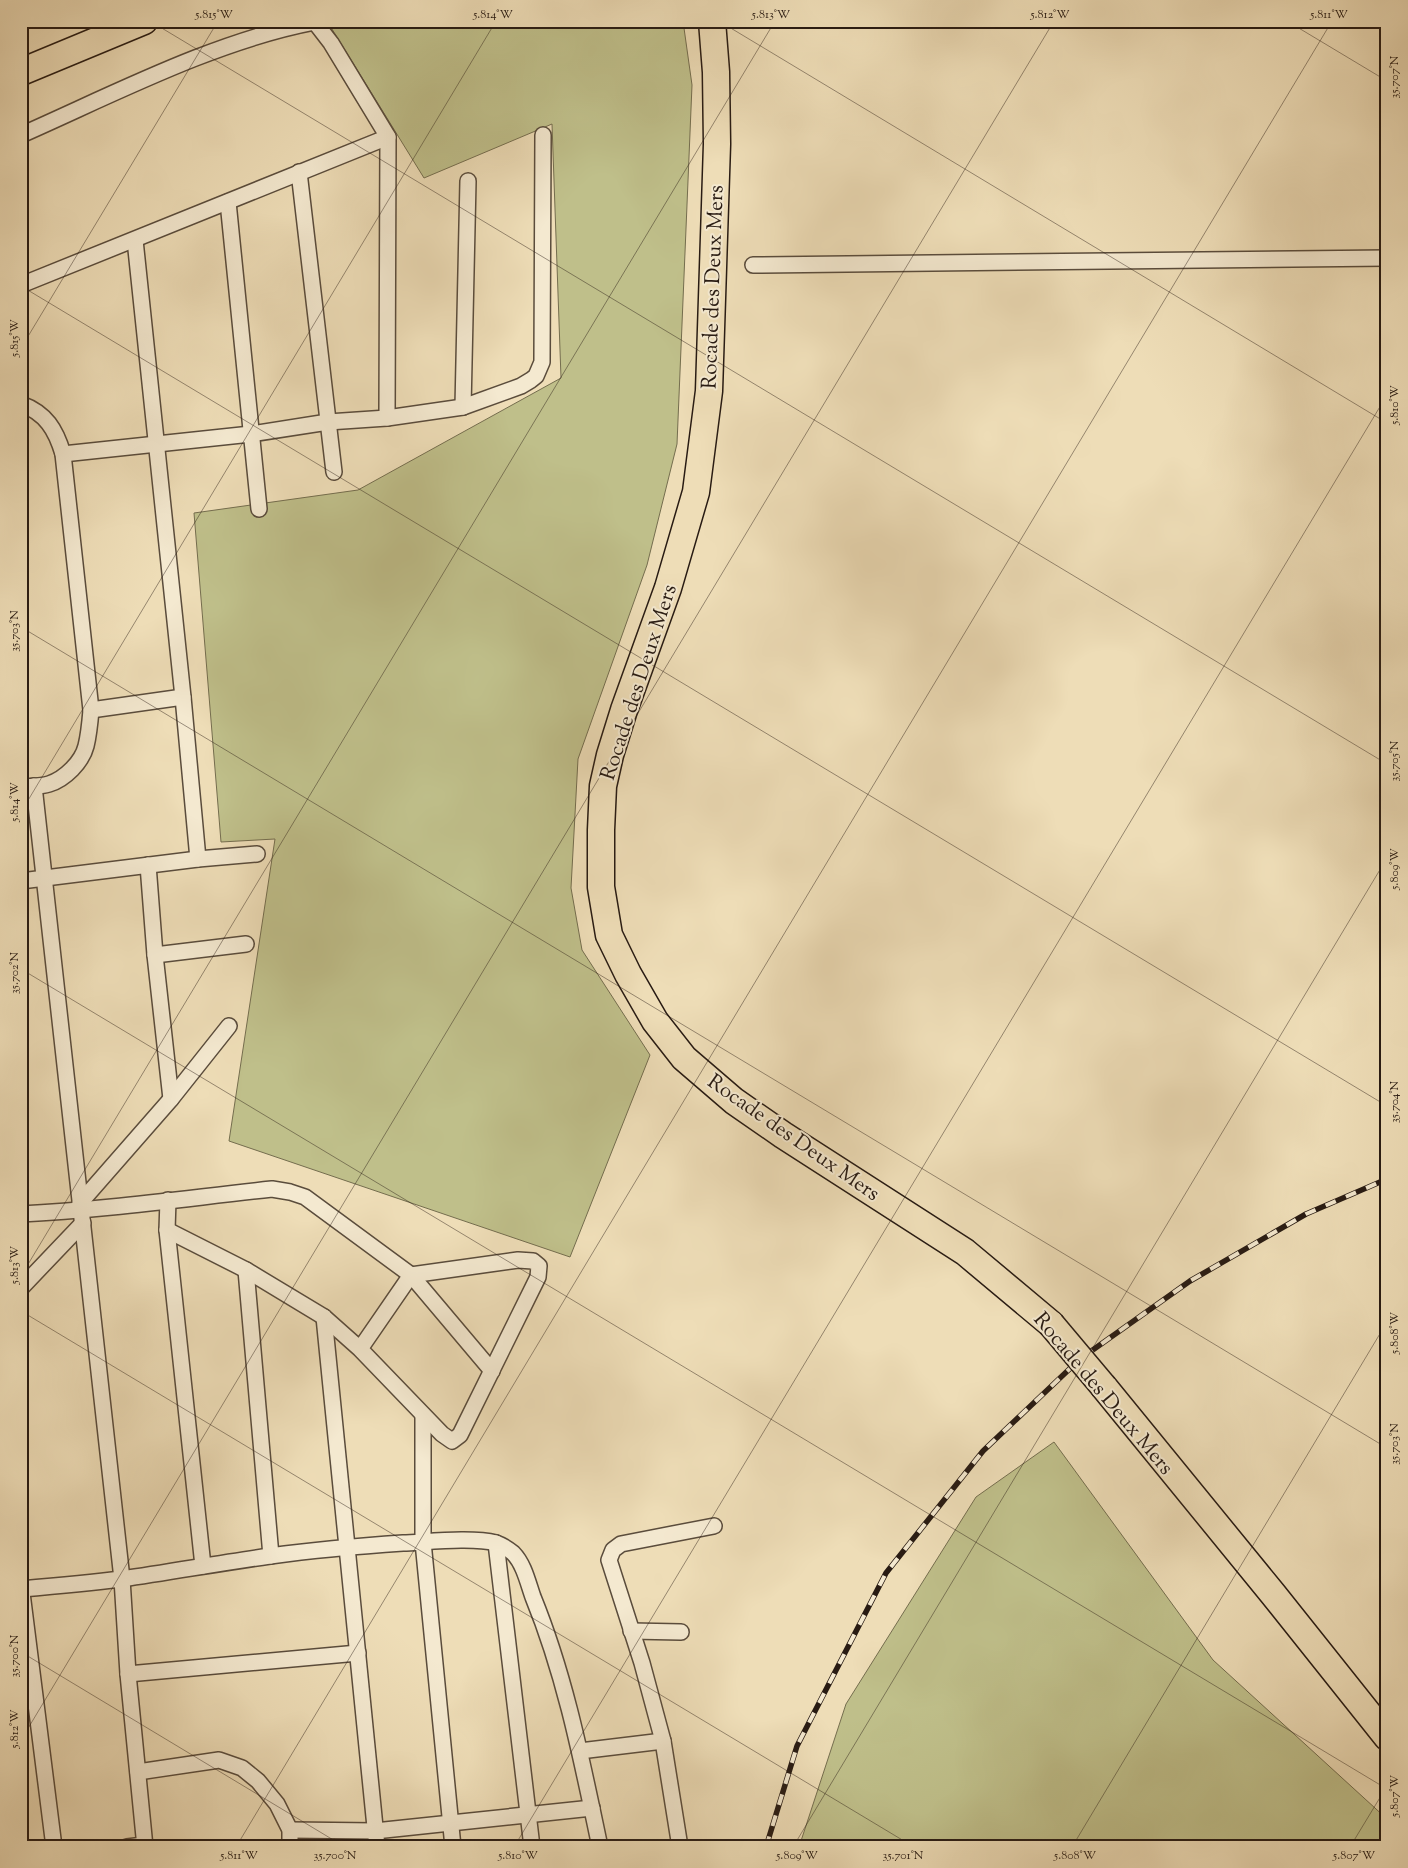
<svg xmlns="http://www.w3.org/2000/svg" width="1408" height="1868" viewBox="0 0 1408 1868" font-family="'Sorts Mill Goudy',serif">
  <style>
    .green { fill: #bfbf8a; stroke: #746d4e }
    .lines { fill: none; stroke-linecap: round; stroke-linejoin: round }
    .street-casing { stroke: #5a4c3c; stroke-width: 18 }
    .highway-casing { stroke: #281b13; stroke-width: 29 }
    .street { stroke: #f4e9d0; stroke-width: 15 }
    .highway { stroke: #eeddb7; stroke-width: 26 }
    .rail-casing { stroke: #281b13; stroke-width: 5.5 }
    .rail { stroke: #f4e9d0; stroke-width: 4; stroke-dasharray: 11; stroke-linecap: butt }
    .highway-bridge-casing { stroke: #281b13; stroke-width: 29; stroke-linecap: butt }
    .highway-bridge { stroke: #eeddb7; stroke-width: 26 }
    .ticks { fill: none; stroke: #281b13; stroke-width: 1; stroke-opacity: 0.45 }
    .labels { text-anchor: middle; stroke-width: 4; stroke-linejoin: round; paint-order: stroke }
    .street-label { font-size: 21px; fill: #281b13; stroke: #f4e9d0 }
    .neatline { fill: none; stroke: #281b13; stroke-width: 2 }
    .ticks-label { font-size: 12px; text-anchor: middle; fill: #281b13 }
  </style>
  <rect width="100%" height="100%" fill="#eeddb7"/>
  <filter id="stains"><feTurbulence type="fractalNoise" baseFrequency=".004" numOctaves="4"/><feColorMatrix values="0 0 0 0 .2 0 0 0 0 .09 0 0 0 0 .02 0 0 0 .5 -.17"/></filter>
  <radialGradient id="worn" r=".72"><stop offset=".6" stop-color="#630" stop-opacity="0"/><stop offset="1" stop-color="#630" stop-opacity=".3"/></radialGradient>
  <g class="green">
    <path d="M327 21H683L692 85 677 444 647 565 578 759 571 888 582 950 650 1055 570 1257 229 1141 275 839 221 842 194 513 358 490 561 378 552 124 424 178Z"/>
    <path d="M1054 1442 1213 1660 1387 1819V1847H799L846 1704 976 1497Z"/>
  </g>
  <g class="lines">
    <g class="street-casing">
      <g id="street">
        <path d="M314 21 331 43 388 137 387 418"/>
        <path d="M21 135C114 94 215 41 315 22"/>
        <path d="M299 172 334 472"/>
        <path d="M228 202 259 509"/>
        <path d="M135 240 183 697 198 859"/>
        <path d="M753 265 1387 258"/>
        <path d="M21 285 388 137"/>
        <path d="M21 404C46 413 56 430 63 454L91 710C90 722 89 734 86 746 82 762 65 779 49 784 40 787 30 786 21 787"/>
        <path d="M463 407 468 181"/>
        <path d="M63 454 251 434 328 422 387 418 463 407 521 386 531 380 536 376 542 362 543 135"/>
        <path d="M91 710 183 697"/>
        <path d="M34 786 122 1579 128 1674 145 1847"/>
        <path d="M148 865 155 955 171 1099"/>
        <path d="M21 881 198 859 257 854"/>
        <path d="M155 955 246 944"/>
        <path d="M168 1200 167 1230 203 1566"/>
        <path d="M80 1203 171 1099 229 1026"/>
        <path d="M21 1214C105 1210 188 1198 272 1189L290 1192 305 1197 411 1275 492 1371"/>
        <path d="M167 1230 246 1270 324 1317 360 1349 442 1434 452 1441 460 1435 538 1277 539 1266 533 1261 518 1260 411 1275 360 1349"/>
        <path d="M246 1270 271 1556"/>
        <path d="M21 1288 83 1223"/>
        <path d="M324 1317 377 1847"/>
        <path d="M423 1415V1542L453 1847"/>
        <path d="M496 1543 532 1847"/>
        <path d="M21 1585 54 1847"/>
        <path d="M21 1589C55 1586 88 1583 122 1579 171 1572 220 1563 270 1556 314 1550 358 1546 403 1543 428 1542 472 1537 496 1543 502 1545 508 1549 513 1553 524 1564 528 1583 533 1597 566 1678 582 1762 600 1847"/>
        <path d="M631 1631 681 1632"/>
        <path d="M128 1674 358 1653"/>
        <path d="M580 1751 663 1741"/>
        <path d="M138 1772 219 1760 242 1768 258 1781 277 1804 290 1830V1847"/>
        <path d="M290 1830 375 1831 592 1808"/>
        <path d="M127 1847 144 1845"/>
        <path d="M680 1847 663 1741 642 1663 609 1560 613 1550 621 1544 714 1526"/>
      </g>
    </g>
    <g class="highway-casing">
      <g id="highway">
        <path d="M712 21 716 72 717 144 709 391 696 492 668 588 624 710 610 755 603 786 601 830V887L609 935 628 974 655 1021 684 1058 734 1101 783 1135 965 1252 1051 1324"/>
        <path d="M21 72 144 21"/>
        <path d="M1104 1387 1273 1594 1387 1737"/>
      </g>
    </g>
    <use href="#street" class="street"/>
    <use href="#highway" class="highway"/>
    <g class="rail-casing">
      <path id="rail" d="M766 1847 797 1746 886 1573 983 1451 1080 1359 1190 1281 1306 1214 1387 1179"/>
    </g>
    <use href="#rail" class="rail"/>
    <g class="highway-bridge-casing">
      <path id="highway-bridge" d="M1051 1324 1104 1387"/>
    </g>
    <use href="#highway-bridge" class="highway-bridge"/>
  </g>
  <path class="ticks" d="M150 21 1387 764M719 21 1387 423M1287 21 1387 81M21 286 1387 1106M21 348 218 21M21 627 1387 1448M21 812 496 21M21 969 1387 1789M21 1276 775 21M21 1311 914 1847M21 1652 345 1847M21 1740 1054 21M236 1847 1332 21M514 1847 1387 395M793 1847 1387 858M1072 1847 1387 1322M1350 1847 1387 1786"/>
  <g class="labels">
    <g class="street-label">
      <text transform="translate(712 287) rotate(-88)" y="7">Rocade des Deux Mers</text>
      <text transform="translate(638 682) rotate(-72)" y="7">Rocade des Deux Mers</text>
      <text transform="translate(794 1137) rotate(35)" y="7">Rocade des Deux Mers</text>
      <text transform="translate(1104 1393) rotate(50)" y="7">Rocade des Deux Mers</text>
    </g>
  </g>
  <rect width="1408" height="1868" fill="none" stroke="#eeddb7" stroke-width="55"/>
  <rect x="28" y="28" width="1352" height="1812" class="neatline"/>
  <g class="ticks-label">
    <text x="214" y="18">5.815°W</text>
    <text x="493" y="18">5.814°W</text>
    <text x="771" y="18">5.813°W</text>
    <text x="1050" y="18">5.812°W</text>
    <text x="1329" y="18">5.811°W</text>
    <text transform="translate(1394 77) rotate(-90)" y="4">35.707°N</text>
    <text transform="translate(14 338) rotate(-90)" y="4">5.815°W</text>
    <text transform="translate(1394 405) rotate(-90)" y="4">5.810°W</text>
    <text transform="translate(14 631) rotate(-90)" y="4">35.703°N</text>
    <text transform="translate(1394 761) rotate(-90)" y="4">35.705°N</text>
    <text transform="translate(14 802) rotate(-90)" y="4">5.814°W</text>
    <text transform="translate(1394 869) rotate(-90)" y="4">5.809°W</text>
    <text transform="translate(14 973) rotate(-90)" y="4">35.702°N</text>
    <text transform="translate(1394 1102) rotate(-90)" y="4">35.704°N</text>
    <text transform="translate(14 1265) rotate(-90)" y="4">5.813°W</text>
    <text transform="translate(1394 1333) rotate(-90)" y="4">5.808°W</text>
    <text transform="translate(1394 1444) rotate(-90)" y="4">35.703°N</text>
    <text transform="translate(14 1656) rotate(-90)" y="4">35.700°N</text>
    <text transform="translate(14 1729) rotate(-90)" y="4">5.812°W</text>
    <text transform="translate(1394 1796) rotate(-90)" y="4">5.807°W</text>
    <text x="239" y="1859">5.811°W</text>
    <text x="335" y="1859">35.700°N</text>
    <text x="518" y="1859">5.810°W</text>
    <text x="797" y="1859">5.809°W</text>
    <text x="903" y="1859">35.701°N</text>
    <text x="1075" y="1859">5.808°W</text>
    <text x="1354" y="1859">5.807°W</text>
  </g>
  <rect width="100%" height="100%" filter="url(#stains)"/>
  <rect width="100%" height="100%" fill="url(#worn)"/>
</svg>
